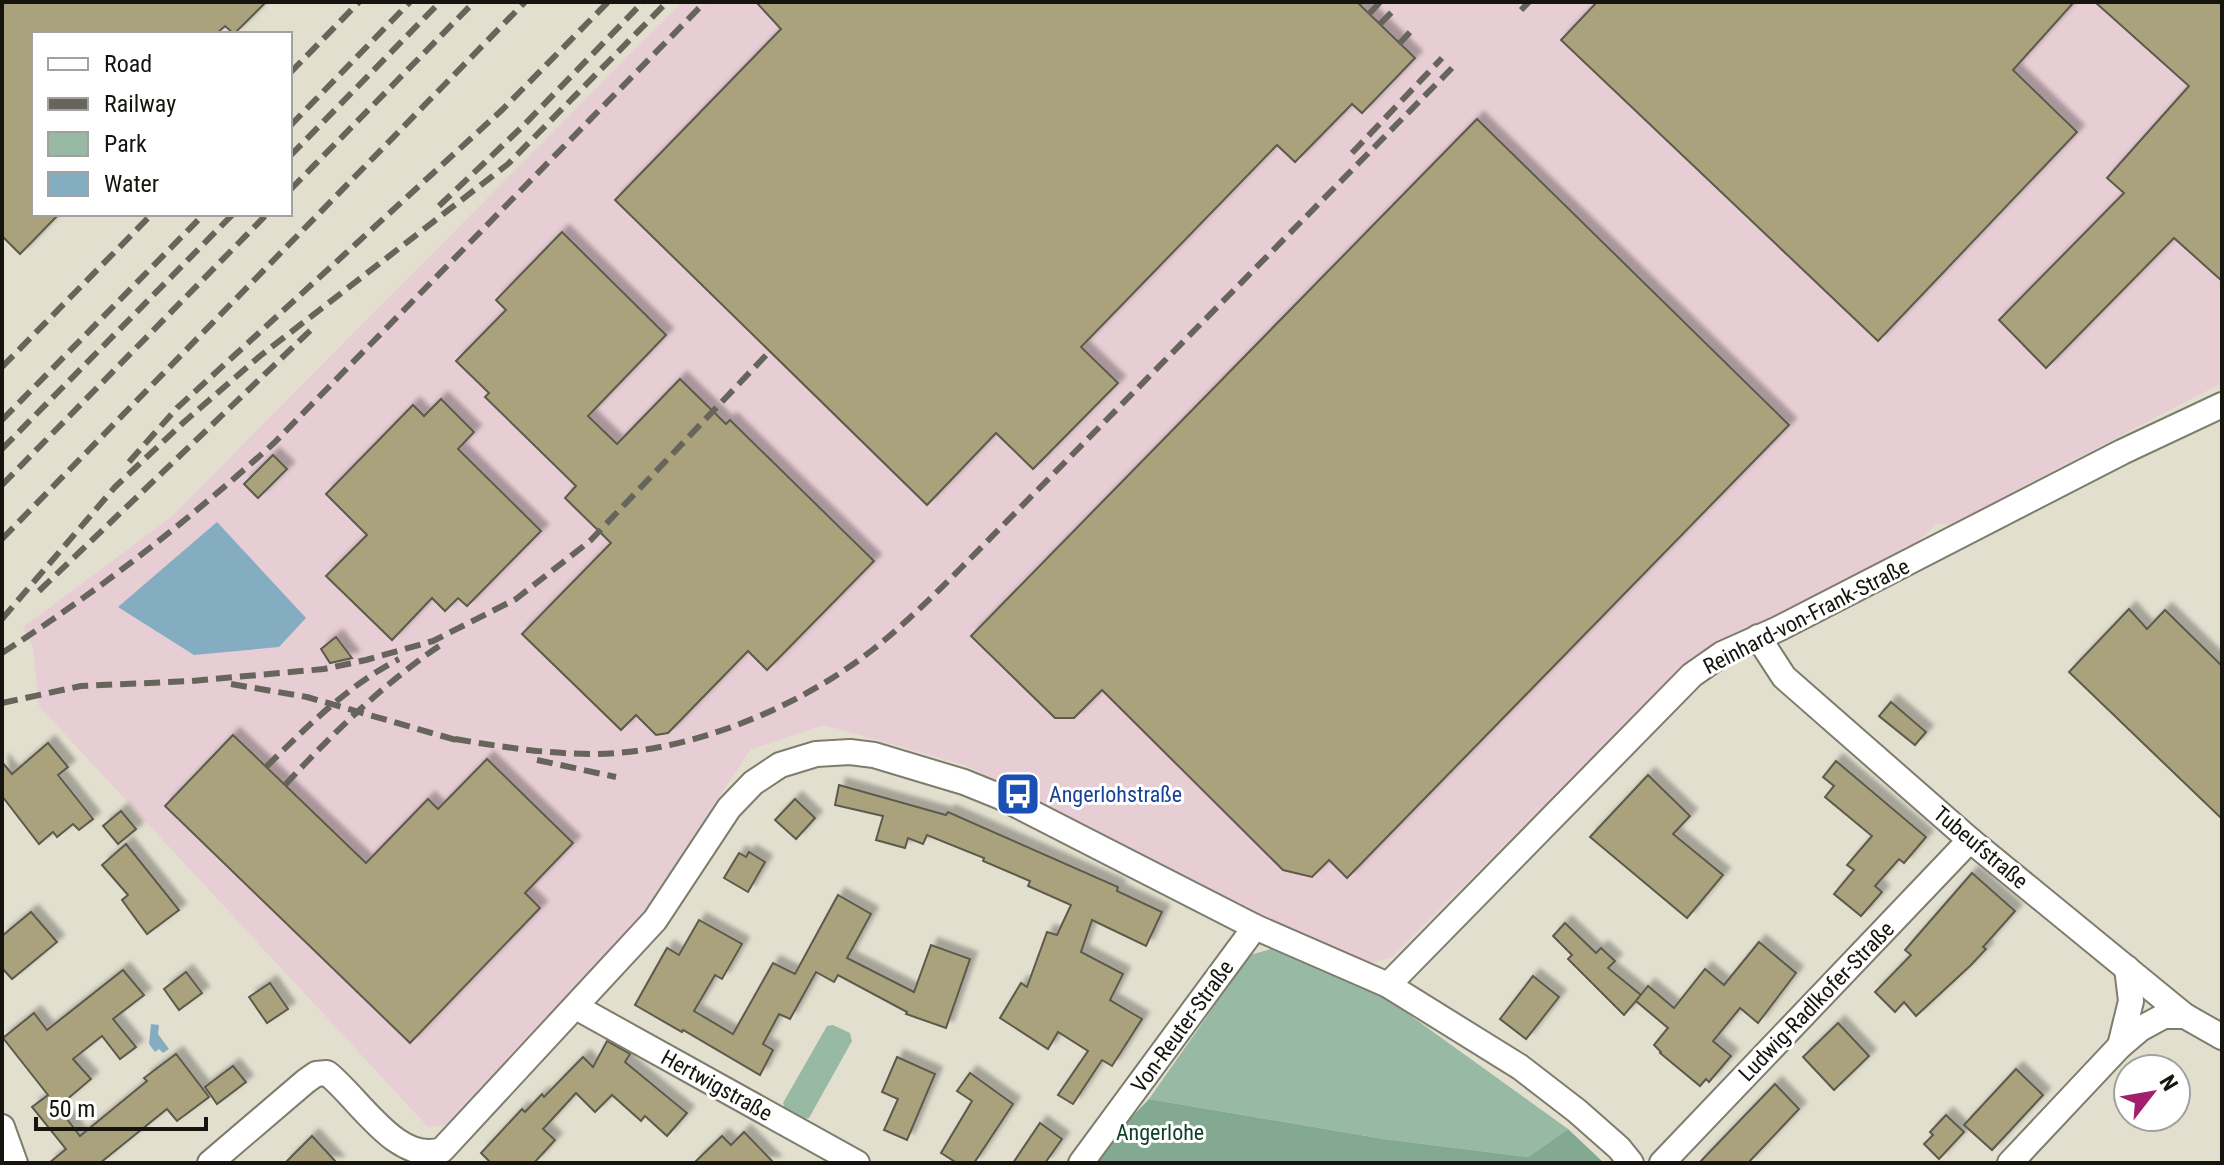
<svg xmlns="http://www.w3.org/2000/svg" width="2224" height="1165" viewBox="0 0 2224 1165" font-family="'Roboto Condensed',sans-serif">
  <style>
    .industrial { fill: #e7cdd4 }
    .green { fill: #98b9a4 }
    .forest { fill: #84a992 }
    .water { fill: #84adc1 }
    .building { fill: #aaa27c; stroke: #5c5a4c; stroke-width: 2; filter: url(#shadow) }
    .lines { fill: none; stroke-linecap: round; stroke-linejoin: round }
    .minor-casing { stroke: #7e7c6d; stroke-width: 28 }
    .minor { stroke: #fff; stroke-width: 24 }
    .rail { stroke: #67655b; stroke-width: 6; stroke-dasharray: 16 8; stroke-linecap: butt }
    .labels { text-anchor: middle; stroke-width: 6; stroke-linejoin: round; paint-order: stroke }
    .street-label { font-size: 22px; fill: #15140e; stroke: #fff }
    .transit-label { font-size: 22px; fill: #164399; stroke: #fff; text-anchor: start }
    .park-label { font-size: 22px; fill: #114028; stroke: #fff }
  </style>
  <defs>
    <filter id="shadow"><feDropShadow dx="7" dy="-7" stdDeviation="2" flood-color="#0004"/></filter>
  </defs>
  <rect width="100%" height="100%" fill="#e2dfcf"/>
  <path class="industrial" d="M682 2H2222V383L2027 484 1957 525 1937 524 1911 547 1908 545 1899 550 1898 554 1694 655 1392 957 1362 965 965 765 824 725 751 749 637 921 445 1125 428 1127 39 706 33 647 23 627 169 519Z"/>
  <g class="green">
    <path d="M1271 949 1361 980 1568 1129 1528 1157 1384 1139 1149 1099 1250 955Z"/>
    <path d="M833 1025 850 1033 852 1041 809 1118 802 1119 785 1109 783 1103 827 1026Z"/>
  </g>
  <path class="forest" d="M1149 1099 1384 1139 1528 1157 1568 1129 1604 1163H1088Z"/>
  <g class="water">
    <path d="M217 522 306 618 279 647 194 655 118 607Z"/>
    <path d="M151 1024 159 1025 158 1034 169 1049 163 1053 159 1049 155 1052 149 1044Z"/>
  </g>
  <g class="building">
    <path d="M2 2H266L234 34 225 26 216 34H34V214H59L20 254 2 236Z"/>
    <path d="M756 2H1357L1415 58 1362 113 1352 104 1295 162 1277 145 1081 347 1118 383 1033 469 996 433 927 505 615 200 781 29Z"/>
    <path d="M1597 2H2074L2013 70 2077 132 1878 341 1561 40Z"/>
    <path d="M2095 2H2222V281L2174 238 2046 368 1999 320 2124 193 2107 178 2189 86Z"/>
    <path d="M1477 119 1789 425 1347 878 1329 860 1312 877 1283 870 1102 690 1074 718H1055L971 636Z"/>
    <path d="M562 232 666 335 588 416 617 444 680 379 726 424 730 420 874 561 767 670 748 651 668 733 656 735 636 715 621 730 522 634 611 543 565 498 576 486 485 397 489 393 456 361 506 310 496 300Z"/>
    <path d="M441 399 474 432 458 449 541 531 467 606 458 598 445 611 432 598 392 640 326 576 367 535 326 494 413 405 424 416Z"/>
    <path d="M273 455 287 469 258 498 244 484Z"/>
    <path d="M2129 609 2147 629 2165 610 2222 666V819L2069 672Z"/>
    <path d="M336 637 352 658 330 663 321 649Z"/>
    <path d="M1891 702 1926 732 1915 745 1879 716Z"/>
    <path d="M233 735 366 863 428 799 438 809 487 759 573 843 525 893 540 908 410 1043 165 806Z"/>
    <path d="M48 743 68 767 58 775 93 819 79 830 73 824 57 837 53 832 39 844 2 796V762L12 774Z"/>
    <path d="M1836 761 1926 837 1904 863 1899 859 1875 886 1882 892 1861 916 1834 894 1854 870 1847 865 1872 836 1825 797 1834 786 1823 777Z"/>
    <path d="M1648 775 1690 816 1673 834 1723 875 1687 918 1590 837Z"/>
    <path d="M839 785 946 815 948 812 1118 887 1117 891 1162 912 1146 946 1092 920 1081 952 1123 974 1110 1000 1142 1019 1112 1066 1102 1060 1073 1104 1058 1095 1088 1051 1058 1032 1048 1049 1000 1018 1021 983 1027 987 1047 932 1057 935 1071 905 1028 886 1030 881 983 861 984 858 927 835 923 844 908 838 905 848 876 840 883 816 835 805Z"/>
    <path d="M795 799 815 818 796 839 775 820Z"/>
    <path d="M121 811 136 829 118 844 103 826Z"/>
    <path d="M126 844 179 910 147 934 122 900 128 895 102 865Z"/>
    <path d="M749 852 765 862 748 892 724 878 739 853 746 857Z"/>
    <path d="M1972 873 2015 911 1983 947 1986 949 1971 965 1916 1016 1904 1002 1895 1012 1875 992 1911 955 1905 950Z"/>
    <path d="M838 895 871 914 847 958 914 992 931 945 970 959 946 1028 906 1014 907 1012 838 975 834 982 816 972 790 1019 779 1014 763 1044 773 1050 760 1075 683 1030 682 1032 635 1005 667 948 679 955 699 920 742 944 722 979 715 975 694 1011 733 1034 773 963 795 974Z"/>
    <path d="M31 912 57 942 12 979 2 968V936Z"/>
    <path d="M1565 923 1596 953 1601 948 1615 961 1608 968 1641 995 1624 1015 1568 959 1572 955 1553 936Z"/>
    <path d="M1759 942 1796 973 1758 1023 1740 1008 1713 1041 1731 1056 1709 1082 1706 1079 1700 1086 1660 1053 1661 1052 1654 1045 1668 1028 1636 1001 1648 986 1674 1008 1705 969 1724 985Z"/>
    <path d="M123 970 144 995 113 1019 136 1047 120 1059 102 1036 73 1059 91 1079 58 1107 80 1136 147 1081 144 1078 176 1054 209 1097 177 1121 167 1109 100 1163H49L66 1149 32 1107 48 1095 3 1038 34 1013 47 1030Z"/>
    <path d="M186 972 202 993 179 1010 164 989Z"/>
    <path d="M1533 976 1559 997 1526 1039 1500 1019Z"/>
    <path d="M270 983 288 1009 267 1023 249 997Z"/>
    <path d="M1838 1023 1869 1056 1834 1090 1803 1057Z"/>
    <path d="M607 1041 630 1054 625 1062 687 1113 667 1136 645 1116 641 1121 612 1095 595 1112 576 1093 543 1129 555 1140 534 1163H491L481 1153 522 1109 525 1112 542 1094 544 1097 583 1057 593 1067Z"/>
    <path d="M897 1057 935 1074 907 1140 884 1130 898 1099 882 1092Z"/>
    <path d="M233 1066 246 1082 217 1104 205 1087Z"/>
    <path d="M2016 1069 2043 1095 1992 1150 1964 1125Z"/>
    <path d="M970 1073 1013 1104 974 1163H957L941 1153 972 1101 957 1091Z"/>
    <path d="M1775 1084 1799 1109 1748 1163H1699Z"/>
    <path d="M1946 1115 1964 1132 1939 1159 1924 1144 1933 1135 1930 1132Z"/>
    <path d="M1040 1123 1062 1139 1045 1163H1013Z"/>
    <path d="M744 1132 774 1163H694L722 1136 731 1145Z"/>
    <path d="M312 1136 337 1163H285Z"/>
  </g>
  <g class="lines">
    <g class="minor-casing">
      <g id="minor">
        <path d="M1758 637 1784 677 1970 840 2185 1016 2222 1037"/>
        <path d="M1388 985 1692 675 1722 654 1778 629 2122 452 2222 405"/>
        <path d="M576 1007 857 1163"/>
        <path d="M2120 1046 2131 1001 2127 968"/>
        <path d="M2 1127 15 1163"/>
        <path d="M210 1163 306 1081 316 1074 327 1073C359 1098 397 1165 442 1150L655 920 729 808 753 783 780 765 816 754 850 752 874 755 964 782 1001 797 1255 927 1388 985 1520 1067 1577 1111 1619 1148 1631 1163"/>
        <path d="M1081 1163 1255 927"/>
        <path d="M1662 1163 1970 840"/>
        <path d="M2010 1163 2120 1046 2140 1029 2164 1016H2185"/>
      </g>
    </g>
    <use href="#minor" class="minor"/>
    <g class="rail">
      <path d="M1359 3 1360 2"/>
      <path d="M1521 10 1529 2"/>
      <path d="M1369 14 1380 2"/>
      <path d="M1380 24 1393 11"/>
      <path d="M1399 44 1412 30"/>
      <path d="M290 73 359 2"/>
      <path d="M290 126 410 2"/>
      <path d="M1352 153 1442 58"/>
      <path d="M290 156 440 2"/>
      <path d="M290 190 474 2"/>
      <path d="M439 206 524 125 643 2"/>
      <path d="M2 367 152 214"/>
      <path d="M2 420 204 214"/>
      <path d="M2 449 233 214"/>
      <path d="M129 462 177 408 503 109 608 2"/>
      <path d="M2 485 267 214"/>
      <path d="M2 539 525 2"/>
      <path d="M39 591 316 325"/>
      <path d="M2 619 115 487 184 422 260 356 508 164 667 2"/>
      <path d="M2 653C99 591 189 520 274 443L705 2"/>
      <path d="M231 684 307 697 463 742"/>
      <path d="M2 703 81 686 191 681 324 669 366 660 433 641 516 599 590 541 770 351"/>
      <path d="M455 739C502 747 547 754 595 754 689 753 798 708 871 651 904 625 932 597 961 568L1452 68"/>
      <path d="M537 760 616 777"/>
      <path d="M266 767C308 726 347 686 399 659"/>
      <path d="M285 785C333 733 383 684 442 644"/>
    </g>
  </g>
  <defs>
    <g id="bus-square" transform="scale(2.3)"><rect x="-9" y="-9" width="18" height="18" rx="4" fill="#1a4fb4" stroke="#fff"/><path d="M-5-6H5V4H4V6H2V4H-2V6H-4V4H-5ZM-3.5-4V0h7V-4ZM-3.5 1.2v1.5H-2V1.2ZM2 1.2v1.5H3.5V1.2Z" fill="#fff"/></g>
  </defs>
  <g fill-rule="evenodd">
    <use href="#bus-square" x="1018" y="794"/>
  </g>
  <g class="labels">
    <g class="street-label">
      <text transform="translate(1806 616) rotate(-27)" y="8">Reinhard-von-Frank-Straße</text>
      <text transform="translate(1981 847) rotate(40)" y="8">Tubeufstraße</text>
      <text transform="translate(1816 1001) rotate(-46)" y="8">Ludwig-Radlkofer-Straße</text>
      <text transform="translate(1182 1026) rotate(-54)" y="8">Von-Reuter-Straße</text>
      <text transform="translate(717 1085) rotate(29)" y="8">Hertwigstraße</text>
    </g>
    <g class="transit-label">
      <text x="1049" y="802">Angerlohstraße</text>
    </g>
    <g class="park-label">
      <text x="1160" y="1140">Angerlohe</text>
    </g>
  </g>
  <rect width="2224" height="1165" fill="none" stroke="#15140e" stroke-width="8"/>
  <rect x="32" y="32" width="260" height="184" fill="#ffffff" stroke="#a1a19f" stroke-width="2"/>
  <rect x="48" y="58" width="40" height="12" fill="#ffffff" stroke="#a1a19f" stroke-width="2"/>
  <text x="104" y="72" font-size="24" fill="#15140e">Road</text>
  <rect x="48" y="98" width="40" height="12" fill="#67655b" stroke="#a1a19f" stroke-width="2"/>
  <text x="104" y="112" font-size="24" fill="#15140e">Railway</text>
  <rect x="48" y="132" width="40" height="24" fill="#98b9a4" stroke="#a1a19f" stroke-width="2"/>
  <text x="104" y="152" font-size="24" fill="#15140e">Park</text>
  <rect x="48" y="172" width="40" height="24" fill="#84adc1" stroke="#a1a19f" stroke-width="2"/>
  <text x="104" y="192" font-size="24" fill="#15140e">Water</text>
  <g transform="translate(2152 1093) rotate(59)"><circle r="38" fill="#ffffff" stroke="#a1a19f" stroke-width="2"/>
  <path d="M0-6L14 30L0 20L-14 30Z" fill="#a21f6e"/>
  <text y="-12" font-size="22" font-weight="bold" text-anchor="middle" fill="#15140e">N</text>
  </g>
  <path d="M36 1117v12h170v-12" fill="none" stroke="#15140e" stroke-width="4"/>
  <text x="48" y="1117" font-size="24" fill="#15140e" stroke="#ffffff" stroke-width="6" paint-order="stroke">50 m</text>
</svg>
